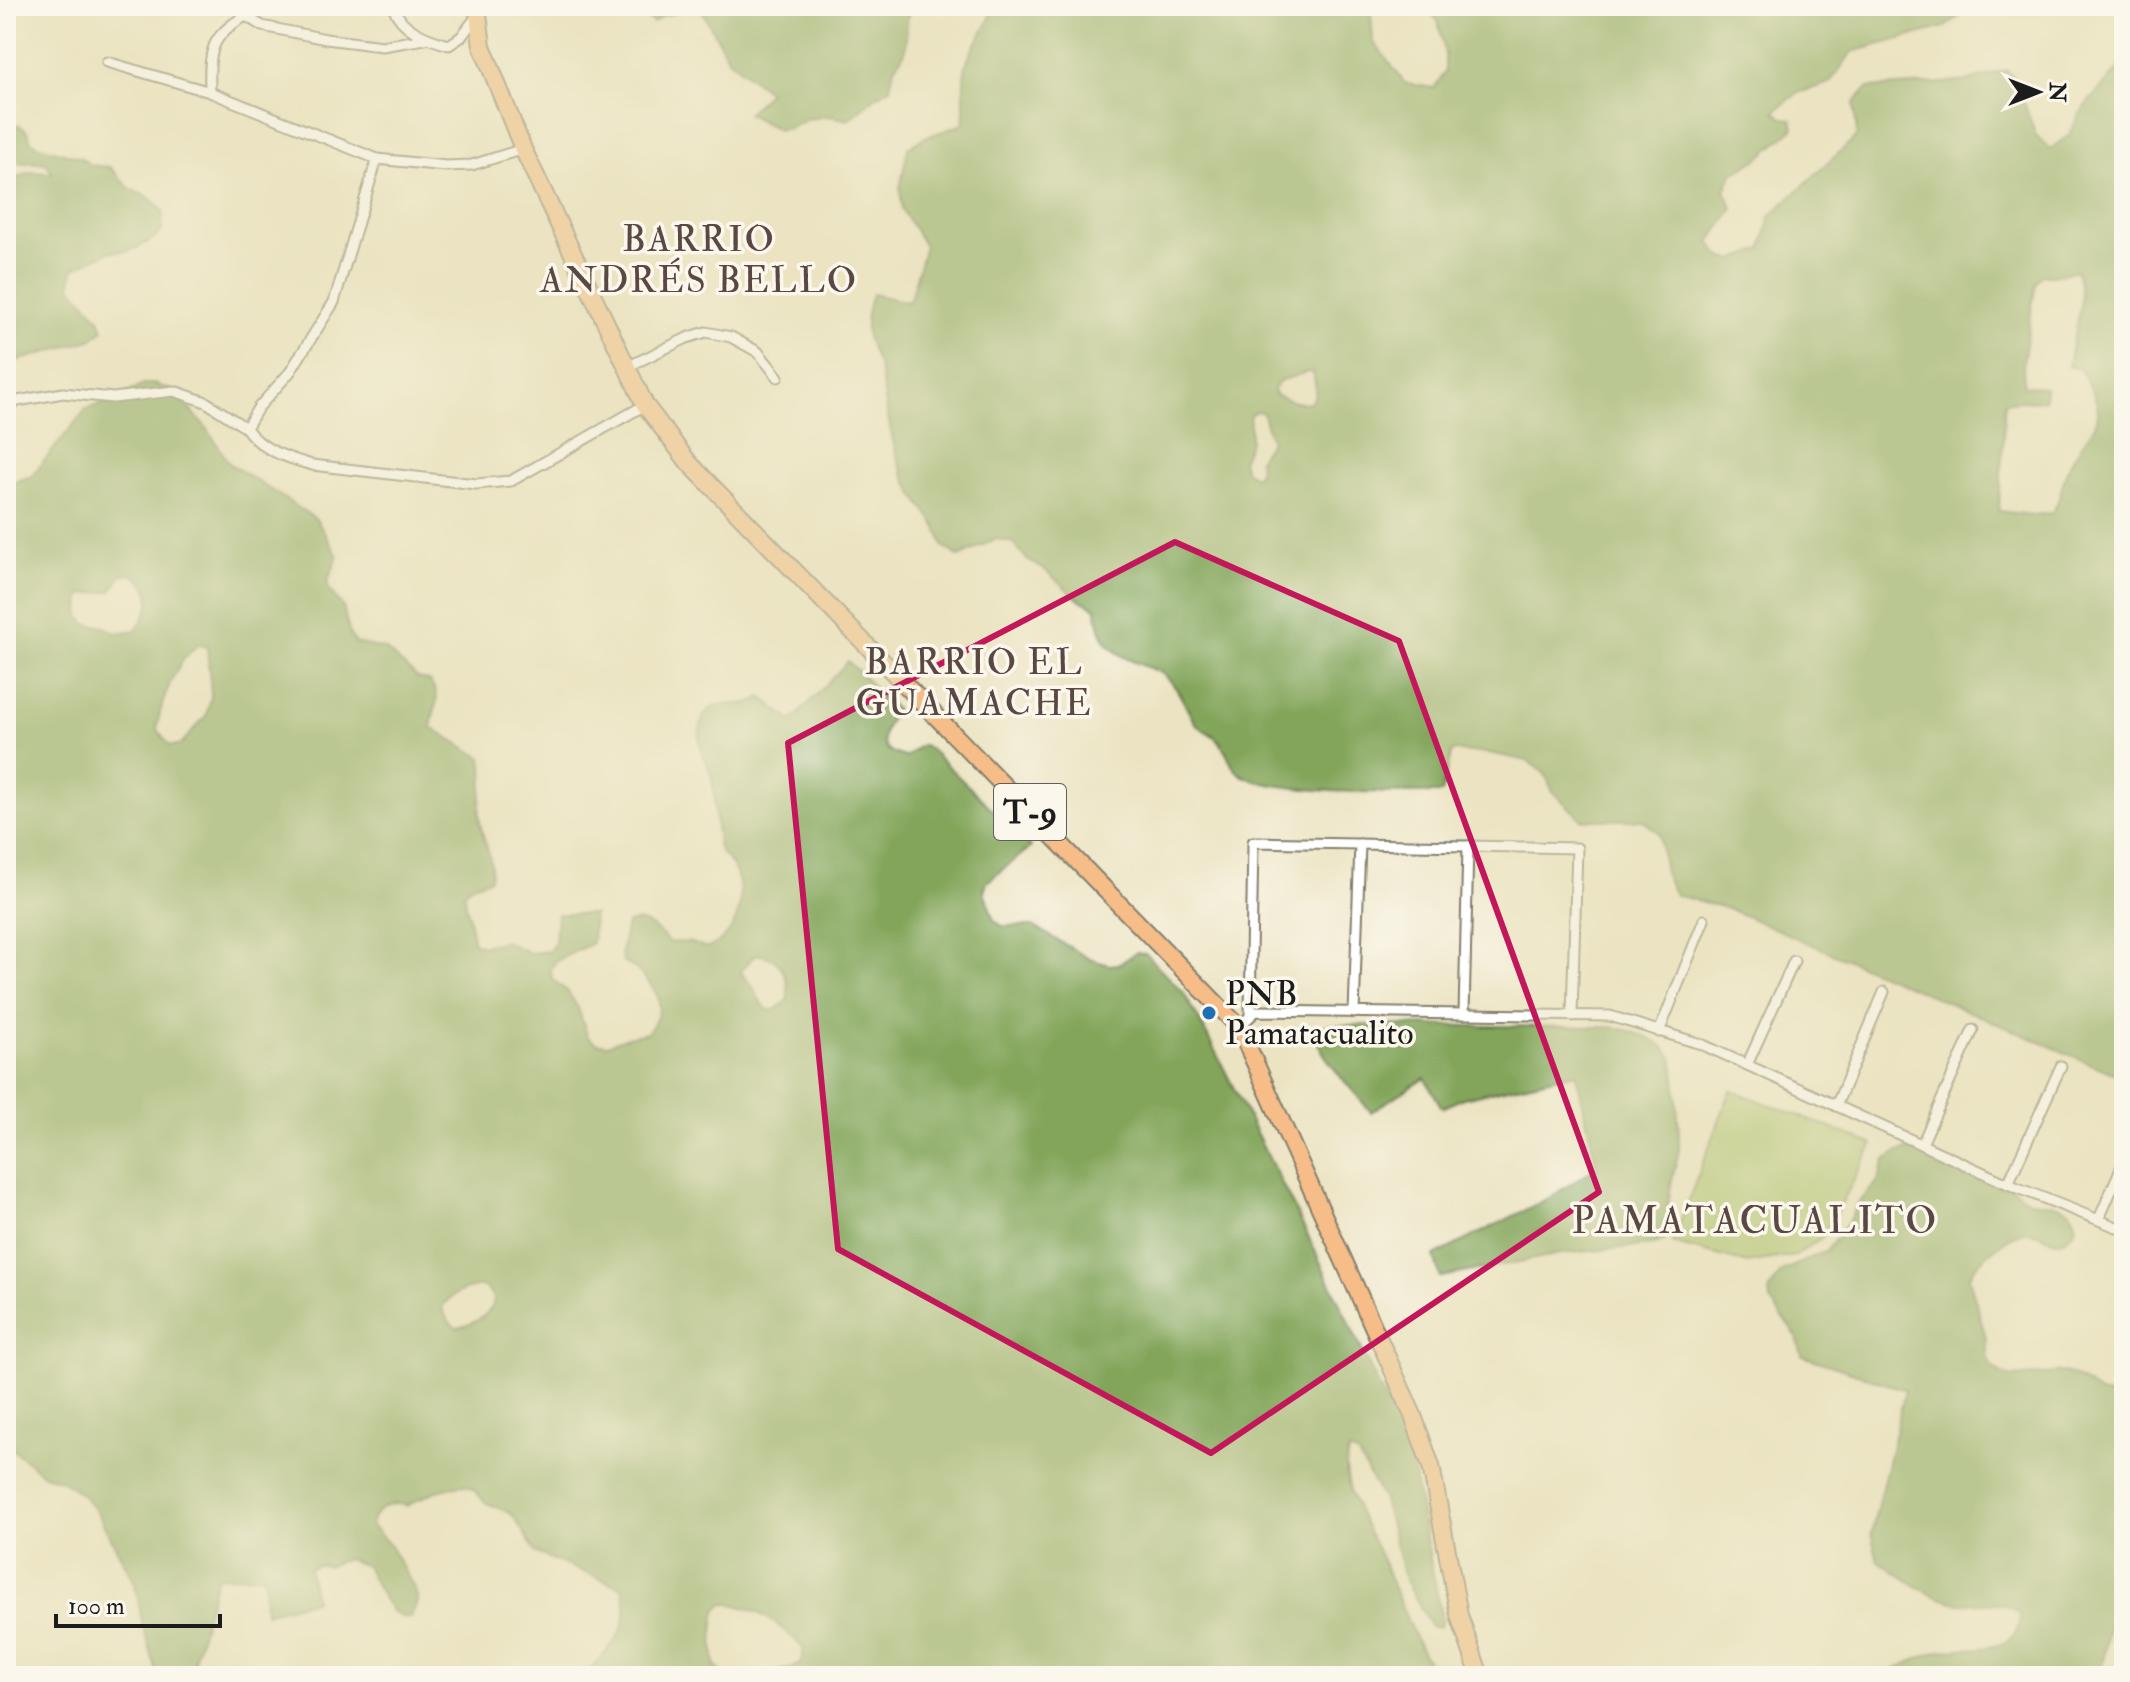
<svg xmlns="http://www.w3.org/2000/svg" width="2130" height="1682" viewBox="0 0 2130 1682" font-family="'IM FELL Double Pica',serif">
  <style>
    .green { fill: #a3be65; stroke: #606d40; stroke-width: 2 }
    .forest { fill: #82a55a; stroke: #4f603b; stroke-width: 2; fill-rule: evenodd }
    .lines { fill: none; stroke-linecap: round; stroke-linejoin: round }
    .street-casing { stroke: #84806e; stroke-width: 13 }
    .highway-casing { stroke: #84806e; stroke-width: 20 }
    .street { stroke: #fff; stroke-width: 9 }
    .highway { stroke: #f7bd88; stroke-width: 16 }
    .marked { fill: none; stroke: #c2185b; stroke-width: 6; stroke-linejoin: round }
    .poi-dot { fill: #1f6fb2; stroke: #fbf7ec; stroke-width: 3 }
    .labels { text-anchor: middle; stroke-width: 7; stroke-linejoin: round; paint-order: stroke }
    .shield { fill: #fbf7ec; stroke: #5f5e5a; stroke-width: 2 }
    .shield-label { font-size: 32px; font-weight: bold; fill: #1c1c1c }
    .poi-label { font-size: 34px; fill: #1c1c1c; stroke: #fbf7ec; text-anchor: start }
    .neighbourhood-label { font-size: 36px; letter-spacing: 2px; fill: #5a4843; stroke: #fbf7ec }
    .quarter-label { font-size: 38px; letter-spacing: 2px; fill: #5a4843; stroke: #fbf7ec }
  </style>
  <rect width="100%" height="100%" fill="#fbf7ec"/>
  <filter id="ink" filterUnits="userSpaceOnUse"><feTurbulence type="fractalNoise" baseFrequency=".0125" numOctaves="2"/><feDisplacementMap in="SourceGraphic" scale="16" xChannelSelector="R" yChannelSelector="G"/><feConvolveMatrix kernelMatrix="1 2 1 2 8 2 1 2 1" color-interpolation-filters="sRGB"/></filter>
  <filter id="wash" filterUnits="userSpaceOnUse"><feTurbulence type="fractalNoise" baseFrequency=".006" numOctaves="4" result="noise"/><feDisplacementMap in="SourceGraphic" scale="32" xChannelSelector="R" yChannelSelector="G"/><feGaussianBlur stdDeviation="1.8" result="paint"/><feColorMatrix in="noise" values="0 0 0 0 0 0 0 0 0 0 0 0 0 0 0 0 0 1.4 0 .05"/><feComposite in="paint" operator="in"/></filter>
  <g filter="url(#wash)">
    <rect width="100%" height="100%" fill="#ebe3c1"/>
    <path class="green" d="M1731 1090 1873 1144 1824 1236 1796 1255 1747 1263 1672 1243Z"/>
    <g class="forest">
      <path d="M631 6H912L908 13 905 52 894 69 890 88 874 98 848 120 829 116 808 119 790 128 779 130 747 114 769 92 729 60 700 7 663 16 653 23Z"/>
      <path d="M993 6H1373L1371 10 1373 41 1405 83 1434 88 1445 72V54L1438 21 1425 6H1973L1945 27 1852 52 1830 83 1798 93 1775 111 1782 118 1792 119 1794 128 1758 159 1733 173 1725 190 1733 209 1710 242 1721 257 1733 260 1762 249 1770 216 1857 136 1854 103 1868 88 1969 81 2006 70 2015 77 2036 136 2050 149 2068 136 2084 107 2124 63V1078L1729 909 1675 895 1665 875 1659 833 1642 820H1582L1553 792 1545 774 1528 761 1488 753 1452 751 1442 793C1405 792 1259 796 1237 771 1229 763 1226 749 1218 740 1211 732 1200 730 1194 721 1184 705 1179 687 1164 675 1158 670 1149 668 1142 665 1110 653 1100 642 1096 608L1078 599 1045 570 1027 560 1014 543 995 539 959 557 943 546C936 518 926 515 913 493 891 457 888 411 880 372 877 358 867 344 866 331 865 318 868 306 872 294L909 302 925 246 902 210 900 188 908 148 926 137 963 124C966 104 961 85 966 65 972 43 989 30 993 6ZM2076 270C2089 300 2072 335 2068 366L2080 369C2117 429 2089 420 2067 471 2061 485 2061 500 2052 513L2034 515 1999 511 2005 402 2045 400V387L2024 386 2023 362 2036 283 2042 275H2059ZM1307 372 1313 373C1323 414 1300 404 1275 395L1274 389 1280 381ZM1256 411 1262 412 1271 441 1259 458 1258 473 1255 477 1246 471 1242 461 1250 442V415Z"/>
      <path d="M19 125 27 131 31 141 39 146 81 158 90 165 110 167 131 190 149 197 163 211 162 231 155 238 137 248 128 251 109 252 73 269 71 287 99 318 103 330 91 340 6 364V306L13 296 11 286 6 282V182L31 172 52 173 46 163H6V130Z"/>
      <path d="M144 384H154L172 390 207 428 229 463 316 519 338 556 327 583 330 591 343 607 350 635 356 643 385 649 418 678 429 681 435 689 437 699 431 727 482 758C487 779 477 801 480 822 483 841 495 860 490 879L470 886 464 893 474 943 483 946 504 941 530 953 549 951 555 942 557 914H594L592 943 556 961 551 969 552 979 568 992 578 1008 588 1037 596 1043 607 1045 627 1037 647 1033C661 1016 665 999 648 982 640 973 636 967 623 962L621 952 627 923C644 917 658 929 668 942H688L707 948C739 937 749 894 732 865 729 860 723 856 720 851 715 841 715 793 712 778 709 764 699 752 699 737 699 731 702 718 705 714 717 695 742 712 761 697L792 721 848 661 896 710C882 732 873 750 906 757L921 745 930 749 1031 847 987 882 984 891 994 920 1002 926H1033L1090 959 1109 965 1119 964 1136 953 1146 954 1183 992 1203 1027 1307 1234 1402 1435 1412 1464 1442 1620 1440 1627H1431L1404 1577 1383 1500 1358 1455 1349 1451C1336 1480 1371 1535 1383 1562 1396 1591 1406 1621 1421 1649 1425 1658 1432 1667 1437 1676H584C610 1645 633 1635 623 1588L536 1553 514 1517 505 1510 486 1503 472 1488 462 1485 433 1492 407 1506C392 1500 375 1508 371 1525L390 1545 415 1590 418 1600 411 1617H401L392 1611 380 1593 366 1566 347 1559 328 1566 318 1565 309 1569 315 1600 265 1613 264 1577 217 1576 191 1672 183 1676H158L142 1622 135 1583 97 1512 82 1495 63 1481 44 1475 6 1444V484L32 476 86 409 115 399ZM132 574C158 591 151 609 136 630L116 633 106 627 86 624 80 616 81 595 111 591 122 575ZM198 645 207 647 211 696 206 716 180 745 170 746 157 729C161 700 175 662 198 645ZM755 955C781 954 791 979 787 1001L774 1010H768C760 1002 758 997 753 987 749 981 744 978 741 971ZM482 1286C511 1305 477 1323 457 1328 450 1324 444 1315 442 1307 451 1294 467 1288 482 1286ZM724 1603C757 1607 781 1625 804 1649L800 1664C785 1672 728 1682 717 1668 712 1660 713 1621 716 1612 718 1606 719 1607 724 1603Z"/>
      <path d="M1334 1025 1614 1027C1636 1032 1660 1037 1672 1058 1675 1062 1680 1141 1679 1149 1677 1163 1672 1177 1670 1191 1667 1207 1670 1225 1666 1240L1651 1245 1561 1254 1440 1277 1434 1256 1549 1198 1597 1167 1576 1073 1463 1098 1442 1108 1425 1078 1371 1112C1354 1091 1319 1057 1314 1031L1320 1027Z"/>
      <path d="M1902 1150C1922 1149 1993 1178 2012 1188 2017 1191 2022 1196 2027 1199 2040 1204 2058 1201 2069 1210 2073 1213 2076 1220 2076 1226 2075 1230 2072 1233 2069 1236 2055 1250 2042 1230 2025 1232 2009 1234 1974 1263 1969 1277L1986 1338 1988 1358 1992 1367 2002 1374 2013 1377 2064 1372 2075 1376 2100 1393 2124 1398V1530L2101 1676H1878C1900 1668 1918 1656 1941 1651 1969 1645 2020 1658 2020 1614 1998 1594 1975 1609 1949 1601 1922 1594 1902 1575 1878 1561L1871 1534 1905 1390 1802 1356 1797 1337 1770 1301 1769 1291 1781 1272 1827 1250 1847 1224 1856 1206 1878 1181 1885 1160Z"/>
    </g>
  </g>
  <g filter="url(#ink)">
    <g class="lines">
      <g class="street-casing">
        <g id="street">
          <path d="M245 6 246 16 262 26 326 39 382 46 425 39"/>
          <path d="M393 6C401 30 427 39 449 45L461 37 477 16"/>
          <path d="M246 16C209 35 209 54 210 92L377 159 446 166 472 165 523 149"/>
          <path d="M107 62 210 92"/>
          <path d="M377 159 334 302 290 372 258 408 246 428C261 450 287 458 312 465L476 484 511 481 645 405"/>
          <path d="M627 367 687 338 706 332 731 337 758 352 778 377"/>
          <path d="M6 403 63 393 113 398 174 391 206 402 246 428"/>
          <path d="M1354 1013 1360 844"/>
          <path d="M1464 1014 1468 846"/>
          <path d="M1250 1016 1253 842 1577 848 1572 1016"/>
          <path d="M1239 1027 1256 1011 1610 1016 1701 1044 2008 1184 2124 1230"/>
          <path d="M1659 1032 1704 920"/>
          <path d="M1747 1065 1794 961"/>
          <path d="M1836 1106 1884 992"/>
          <path d="M1922 1144 1973 1030"/>
          <path d="M2008 1184 2061 1066"/>
          <path d="M2099 1219 2124 1161"/>
        </g>
      </g>
      <g class="highway-casing">
        <path id="highway" d="M477 6 482 46 523 149 645 405 689 463 1239 1027 1412 1413 1431 1466 1459 1615 1480 1676"/>
      </g>
      <use href="#street" class="street"/>
      <use href="#highway" class="highway"/>
    </g>
  </g>
  <path d="M0 0H2130V1682H0ZM1175 542 1399 641 1599 1192 1211 1453 838 1249 788 743Z" fill="#ebe3c1" fill-opacity=".55" fill-rule="evenodd"/>
  <path class="marked" d="M1175 542 1399 641 1599 1192 1211 1453 838 1249 788 743Z"/>
  <circle class="poi-dot" cx="1209" cy="1013" r="8"/>
  <g class="labels">
    <rect class="shield" x="994" y="784" width="72" height="56" rx="6"/>
    <g class="shield-label">
      <text x="1030" y="823">T-9</text>
    </g>
    <g class="poi-label">
      <text x="1225" y="1005">PNB<tspan x="1225" dy="39">Pamatacualito</tspan></text>
    </g>
    <g class="neighbourhood-label">
      <text x="699" y="251">BARRIO<tspan x="699" dy="41">ANDRÉS BELLO</tspan></text>
      <text x="974" y="674">BARRIO EL<tspan x="974" dy="41">GUAMACHE</tspan></text>
    </g>
    <g class="quarter-label">
      <text x="1755" y="1233">PAMATACUALITO</text>
    </g>
  </g>
  <rect width="2130" height="1682" fill="none" stroke="#fbf7ec" stroke-width="32"/>
  <g transform="translate(2038 92) rotate(90)" stroke="#fbf7ec" stroke-width="6" paint-order="stroke">
  <path d="M0-6L14 30L0 20L-14 30Z" fill="#1c1c1c"/>
  <text y="-12" font-size="22" font-weight="bold" text-anchor="middle" fill="#1c1c1c">N</text>
  </g>
  <path d="M56 1614v12h164v-12" fill="none" stroke="#1c1c1c" stroke-width="4"/>
  <text x="68" y="1614" font-size="24" fill="#1c1c1c" stroke="#fbf7ec" stroke-width="6" paint-order="stroke">100 m</text>
</svg>
